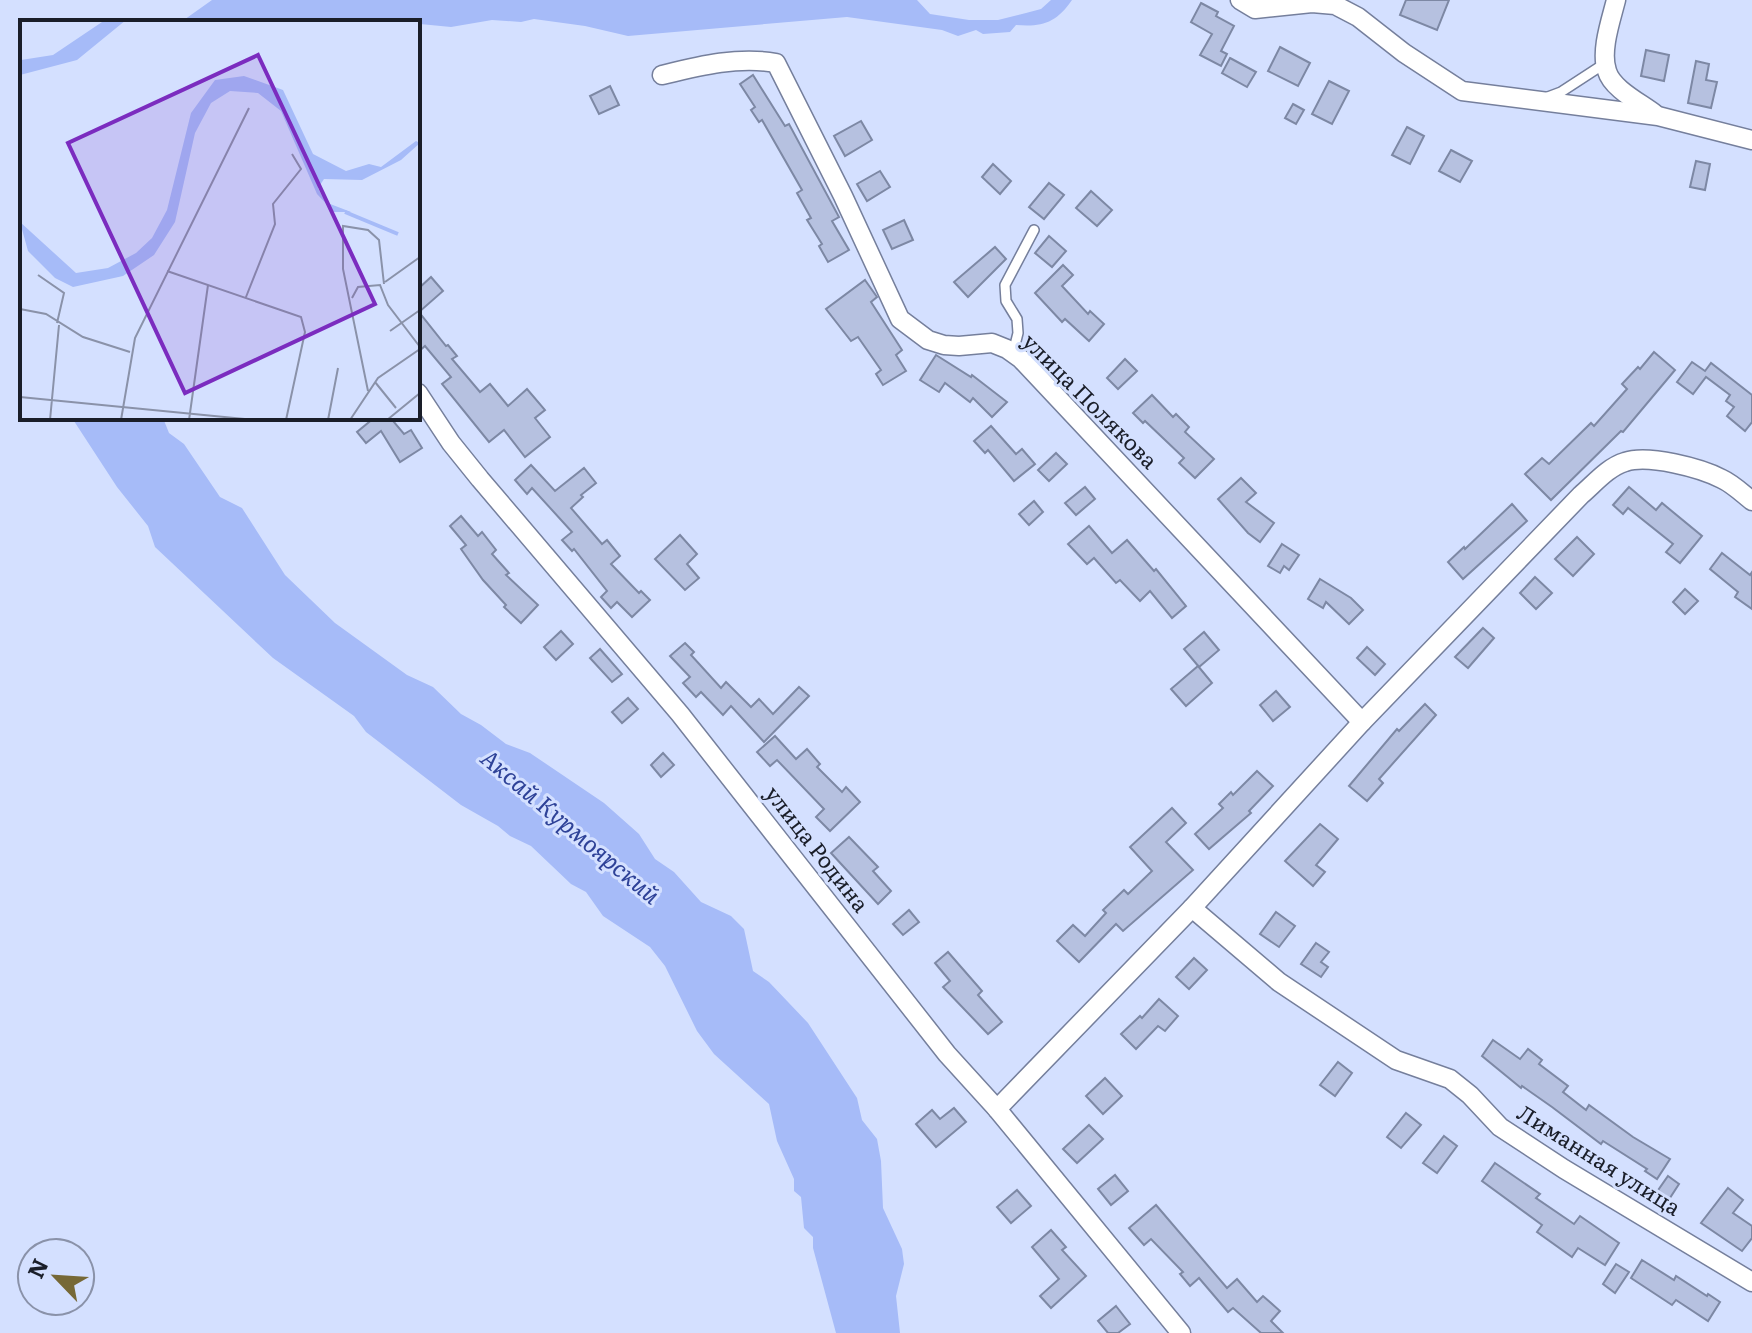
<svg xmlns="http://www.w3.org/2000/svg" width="1752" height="1333" viewBox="0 0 1752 1333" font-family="Literata,serif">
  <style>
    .water { fill: #a6bbf8 }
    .building { fill: #b6c1e0; stroke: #7d88a4; stroke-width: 2 }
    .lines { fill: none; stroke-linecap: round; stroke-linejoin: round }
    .lane-casing { stroke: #757f9c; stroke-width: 12 }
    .street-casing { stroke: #757f9c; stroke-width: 21 }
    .lane { stroke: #fff; stroke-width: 9 }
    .street { stroke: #fff; stroke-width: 18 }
    .labels { text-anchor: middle; stroke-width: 6; stroke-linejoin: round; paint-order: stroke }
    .street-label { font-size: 22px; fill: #1a1e29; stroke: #d4e0ff }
    .water-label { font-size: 24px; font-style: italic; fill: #2e4298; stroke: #d4e0ff }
    .inset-river { fill: none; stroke: #a6bbf8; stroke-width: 4 }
    .inset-road { fill: none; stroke: #8a92a9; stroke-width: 2 }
    .view { fill: #7b2cbf; fill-opacity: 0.15; stroke: #7b2cbf; stroke-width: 4 }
    .inset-edge { fill: none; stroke: #1a1e29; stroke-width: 4 }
  </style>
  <rect width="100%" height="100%" fill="#d4e0ff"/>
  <g class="water">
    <path d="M212 0H917L930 14 969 20H998L1026 13 1041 9 1051 0H1072C1056 23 1043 27 1016 25L1010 32 983 34 976 30 958 36 942 30 847 17 628 36 585 26 534 19 521 22 492 20 451 27 389 21 181 22Z"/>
    <path d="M72 418H163L169 433 184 444 220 497 242 508 285 575 335 623 407 675 433 687 461 714 481 725 506 744 530 753 604 803 639 834 655 859 674 872 701 902 731 916 744 929 753 971 769 982 808 1023 857 1098 862 1120 877 1139 881 1161 883 1208 902 1249 904 1264 896 1296 900 1333H836L813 1248V1237L804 1228 801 1197 794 1191V1179L777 1141 769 1104 714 1054 697 1031 665 966 650 947 603 916 586 892 571 884 531 846 510 836 498 826 461 805 366 732 354 716 273 658 155 547 148 526 117 487Z"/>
  </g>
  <g class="building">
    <path d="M1406 0H1449L1437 30 1400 15Z"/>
    <path d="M1201 3 1218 12 1216 16 1234 26 1221 51 1227 54 1221 66 1200 55 1212 34 1191 22Z"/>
    <path d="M1280 47 1310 63 1298 86 1268 71Z"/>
    <path d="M1646 50 1669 55 1664 81 1641 76Z"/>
    <path d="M1230 58 1256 72 1247 87 1222 73Z"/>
    <path d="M1696 61 1709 64 1706 80 1717 82 1711 108 1688 103Z"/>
    <path d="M753 75 785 126 789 124 839 217 832 221 849 250 828 262 819 246 822 244 807 220 811 218 797 193 802 190 762 120 759 122 751 110 755 107 740 84Z"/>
    <path d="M1329 81 1349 91 1332 124 1312 114Z"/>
    <path d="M610 86 619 105 599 114 590 96Z"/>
    <path d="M1293 104 1304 110 1296 124 1285 118Z"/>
    <path d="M861 121 872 140 845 156 834 136Z"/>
    <path d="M1407 127 1424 136 1410 164 1392 155Z"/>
    <path d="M1451 150 1472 161 1460 182 1439 171Z"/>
    <path d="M1696 161 1710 164 1705 190 1690 187Z"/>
    <path d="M993 164 1011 181 1000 194 982 177Z"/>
    <path d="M880 171 890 187 867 201 857 184Z"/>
    <path d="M1049 183 1064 195 1044 219 1029 207Z"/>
    <path d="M1091 191 1112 210 1097 226 1076 208Z"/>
    <path d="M904 220 913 240 892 249 883 230Z"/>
    <path d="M1049 236 1066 251 1052 267 1035 253Z"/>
    <path d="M995 247 1006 259 968 297 954 282Z"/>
    <path d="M1063 265 1073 275 1062 286 1088 314 1090 311 1104 324 1089 341 1065 319 1062 322 1035 293Z"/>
    <path d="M431 277 443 291 419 312 446 346 448 345 457 356 452 359 480 392 490 384 508 406 527 389 545 410 535 418 550 437 525 457 504 430 489 442 442 384 451 377 425 346 418 352V289Z"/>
    <path d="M865 280 877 297 871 302 902 350 896 355 906 371 883 385 876 374 881 370 858 337 851 341 826 309Z"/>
    <path d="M1654 352 1675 370 1623 432 1621 431 1551 500 1525 474 1542 458 1549 464 1591 423 1594 426 1627 389 1622 384 1638 367 1640 369Z"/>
    <path d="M936 355 971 377 972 375 1007 402 992 417 973 398 970 402 945 383 939 392 920 380Z"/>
    <path d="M1125 359 1137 371 1118 389 1107 378Z"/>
    <path d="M1692 362 1705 371 1711 363 1752 395V422L1745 431 1727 416 1734 407 1726 401 1730 395 1706 377 1693 394 1677 382Z"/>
    <path d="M1152 395 1173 417 1176 414 1189 427 1185 432 1214 459 1195 478 1179 463 1184 458 1145 421 1143 423 1133 413Z"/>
    <path d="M374 418H397L393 421 404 434 411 430 422 448 400 462 381 431 366 443 357 432Z"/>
    <path d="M991 426 1016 454 1022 449 1035 464 1014 481 988 450 985 453 974 441Z"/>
    <path d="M1056 453 1067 464 1049 481 1038 470Z"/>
    <path d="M531 465 555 491 584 468 596 483 581 495 583 497 571 508 602 544 607 540 620 556 611 564 639 593 641 591 650 600 632 617 617 602 611 608 601 597 607 591 574 549 572 551 562 540 572 532 532 488 527 494 515 480Z"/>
    <path d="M1241 478 1256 493 1246 502 1274 523 1260 542 1248 533 1218 499Z"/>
    <path d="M1085 487 1095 499 1076 515 1065 503Z"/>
    <path d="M1629 487 1656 510 1662 503 1702 536 1680 563 1666 552 1673 544 1628 508 1623 514 1613 505Z"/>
    <path d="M1034 501 1043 512 1029 525 1019 514Z"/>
    <path d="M1512 504 1527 521 1463 579 1448 562 1464 547 1465 549Z"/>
    <path d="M461 516 478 536 482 532 496 550 492 554 509 573 506 575 538 605 521 623 504 607 506 605 483 580 461 549 466 545 450 526Z"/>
    <path d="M1089 526 1112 553 1127 540 1154 571 1156 569 1186 606 1172 618 1150 591 1140 601 1120 580 1116 583 1094 558 1087 564 1068 544Z"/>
    <path d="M680 535 697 554 687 564 699 578 685 590 655 559Z"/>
    <path d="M1577 537 1594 554 1573 576 1555 559Z"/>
    <path d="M1282 544 1299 555 1289 570 1284 566 1280 573 1268 566Z"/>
    <path d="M1722 553 1750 575 1752 572V609L1735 597 1738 592 1710 569Z"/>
    <path d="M1535 577 1552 593 1536 609 1520 593Z"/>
    <path d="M1320 579 1351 598 1363 610 1349 624 1326 602 1323 608 1308 599Z"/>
    <path d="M1685 589 1698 601 1685 614 1673 602Z"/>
    <path d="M1483 628 1494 638 1468 668 1455 657Z"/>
    <path d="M561 631 573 644 556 660 544 647Z"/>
    <path d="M1204 632 1219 650 1199 667 1184 649Z"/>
    <path d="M685 643 694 652 691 655 721 688 726 682 751 707 759 699 773 714 799 687 809 696 764 742 731 706 723 715 701 692 696 697 683 683 690 677 670 656Z"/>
    <path d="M1367 647 1385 664 1375 675 1357 658Z"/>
    <path d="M600 649 622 674 612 682 590 658Z"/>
    <path d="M1198 666 1212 683 1186 706 1171 689Z"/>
    <path d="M1276 691 1290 707 1273 721 1260 705Z"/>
    <path d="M628 698 638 709 622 723 612 712Z"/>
    <path d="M1425 704 1436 715 1379 779 1383 783 1367 801 1349 786 1397 729 1399 731Z"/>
    <path d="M775 736 796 759 807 749 820 764 817 767 842 792 846 787 860 802 830 831 816 817 824 809 777 760 770 766 757 752Z"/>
    <path d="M663 753 674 765 661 777 651 765Z"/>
    <path d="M1257 771 1273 786 1249 811 1251 813 1209 849 1195 834 1223 808 1219 804 1231 792 1233 795Z"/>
    <path d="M1172 808 1186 823 1166 842 1193 870 1123 931 1116 924 1079 962 1057 941 1073 925 1085 936 1106 913 1103 910 1124 890 1128 894 1152 871 1130 847Z"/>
    <path d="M1320 824 1338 839 1316 865 1325 872 1313 886 1285 861Z"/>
    <path d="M849 837 878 867 873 871 891 891 878 904 831 853Z"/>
    <path d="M909 910 919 922 903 935 893 924Z"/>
    <path d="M1276 912 1295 926 1279 947 1260 934Z"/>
    <path d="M1316 943 1329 952 1321 962 1328 967 1321 977 1301 964Z"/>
    <path d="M948 952 982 991 978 995 1002 1022 988 1034 943 987 950 981 935 963Z"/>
    <path d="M1194 958 1207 970 1189 989 1176 977Z"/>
    <path d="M1159 999 1178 1016 1165 1031 1158 1026 1136 1049 1121 1034 1140 1016 1142 1018Z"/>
    <path d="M1493 1040 1520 1059 1528 1049 1542 1060 1539 1064 1568 1086 1563 1092 1586 1110 1589 1105 1633 1137 1670 1159 1657 1179 1645 1171 1647 1169 1603 1141 1601 1144 1552 1107 1522 1086 1521 1088 1482 1056Z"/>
    <path d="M1338 1062 1352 1073 1335 1096 1320 1085Z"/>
    <path d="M1105 1078 1122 1096 1103 1114 1086 1096Z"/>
    <path d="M954 1108 966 1122 936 1147 916 1124 932 1110 940 1119Z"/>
    <path d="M1406 1113 1421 1125 1401 1148 1387 1137Z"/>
    <path d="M1089 1125 1103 1139 1077 1163 1063 1149Z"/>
    <path d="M1444 1136 1457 1146 1437 1173 1423 1163Z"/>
    <path d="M1495 1163 1540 1194 1536 1198 1574 1224 1580 1216 1619 1243 1605 1265 1578 1248 1572 1257 1537 1232 1542 1225 1482 1181Z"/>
    <path d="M1115 1175 1128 1191 1111 1205 1098 1189Z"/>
    <path d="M1668 1176 1679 1184 1666 1204 1654 1196Z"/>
    <path d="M1728 1188 1743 1200 1733 1213 1752 1226V1238L1742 1251 1701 1223Z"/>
    <path d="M1017 1190 1031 1206 1011 1223 997 1207Z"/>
    <path d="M1156 1205 1227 1288 1237 1279 1257 1302 1263 1296 1280 1311 1271 1321 1283 1333H1261L1233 1308 1228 1312 1199 1278 1190 1286 1180 1274 1183 1272 1151 1239 1144 1245 1129 1228Z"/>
    <path d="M1051 1230 1066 1247 1062 1250 1086 1276 1051 1308 1040 1296 1059 1279 1032 1247Z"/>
    <path d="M1642 1260 1674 1280 1676 1276 1707 1296 1708 1294 1720 1302 1708 1321 1676 1300 1672 1305 1631 1278Z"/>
    <path d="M1616 1264 1629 1272 1615 1293 1603 1284Z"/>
    <path d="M1116 1306 1130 1324 1118 1333H1108L1098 1321Z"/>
  </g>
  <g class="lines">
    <g class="lane-casing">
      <g id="lane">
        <path d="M1545 98 1561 92 1604 64"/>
        <path d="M1013 353 1018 333 1017 319 1006 301 1005 285 1034 230"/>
      </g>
    </g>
    <g class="street-casing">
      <g id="street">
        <path d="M1240 0 1255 9 1312 3 1335 5 1358 17 1404 53 1462 91 1658 116 1752 140"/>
        <path d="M1616 0C1611 20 1600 51 1607 71 1612 89 1641 103 1655 114"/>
        <path d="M662 75C699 66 738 56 776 63L843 196 900 319 928 340 944 345 959 346 992 343 1007 349 1021 359 1362 722"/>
        <path d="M418 393 451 443 480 479 680 714 947 1054 997 1109 1181 1333"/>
        <path d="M1192 908 1279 982 1396 1060 1450 1079 1470 1095 1500 1127 1564 1169 1752 1282"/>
        <path d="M997 1109 1192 908 1362 722 1581 495C1594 484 1608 467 1625 462 1648 454 1701 468 1722 479 1733 484 1743 494 1752 501"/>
      </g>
    </g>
    <use href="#lane" class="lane"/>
    <use href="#street" class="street"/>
  </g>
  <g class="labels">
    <g class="street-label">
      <text transform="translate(1090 401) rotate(45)" y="8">улица Полякова</text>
      <text transform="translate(817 849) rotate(52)" y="8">улица Родина</text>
      <text transform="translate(1599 1160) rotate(32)" y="8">Лиманная улица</text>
    </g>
    <g class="water-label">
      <text transform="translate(570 827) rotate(40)" y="8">Аксай Курмоярский</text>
    </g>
  </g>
  <g transform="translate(20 20)">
    <rect width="400" height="400" fill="#d4e0ff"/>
    <path d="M85 0H106L57 40 0 55 1 40 33 35ZM224 56 263 70 293 134 326 151 349 144 361 147 396 121 400 123 381 140 342 160 304 159 298 168 305 182 331 192H314L297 174 261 91 238 73 210 71 191 83 175 113 155 202 134 235 103 256 53 267 35 258 8 231 0 202 56 253 88 248 116 233 132 218 147 190 171 93 195 60Z" fill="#a6bbf8"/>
    <path class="inset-river" d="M325 192 378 214"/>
    <path class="inset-road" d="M147 251 281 297 285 312 266 400M18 255 44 273 37 303M365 262 400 237M226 277 255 204 253 184 281 149 272 134M332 278 338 267 360 265 368 285 400 327M0 289 26 294 63 317 110 332M370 311 400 290M355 362 376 388M348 371 323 249V206L348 210 359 220 364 264M0 377 235 400M30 400 39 305M101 400 115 318 229 88M169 400 188 265M308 400 318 348M330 400 358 358 400 329M367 400 400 373"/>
    <path class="view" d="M238 35 355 284 165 373 48 123Z"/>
    <rect width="400" height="400" class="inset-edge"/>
  </g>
  <g transform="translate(56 1277) rotate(295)"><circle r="38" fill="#d4e0ff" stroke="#8a92a9" stroke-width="2"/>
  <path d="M0-6L14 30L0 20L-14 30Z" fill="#766836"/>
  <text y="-12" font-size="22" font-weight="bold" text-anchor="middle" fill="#1a1e29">N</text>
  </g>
</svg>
